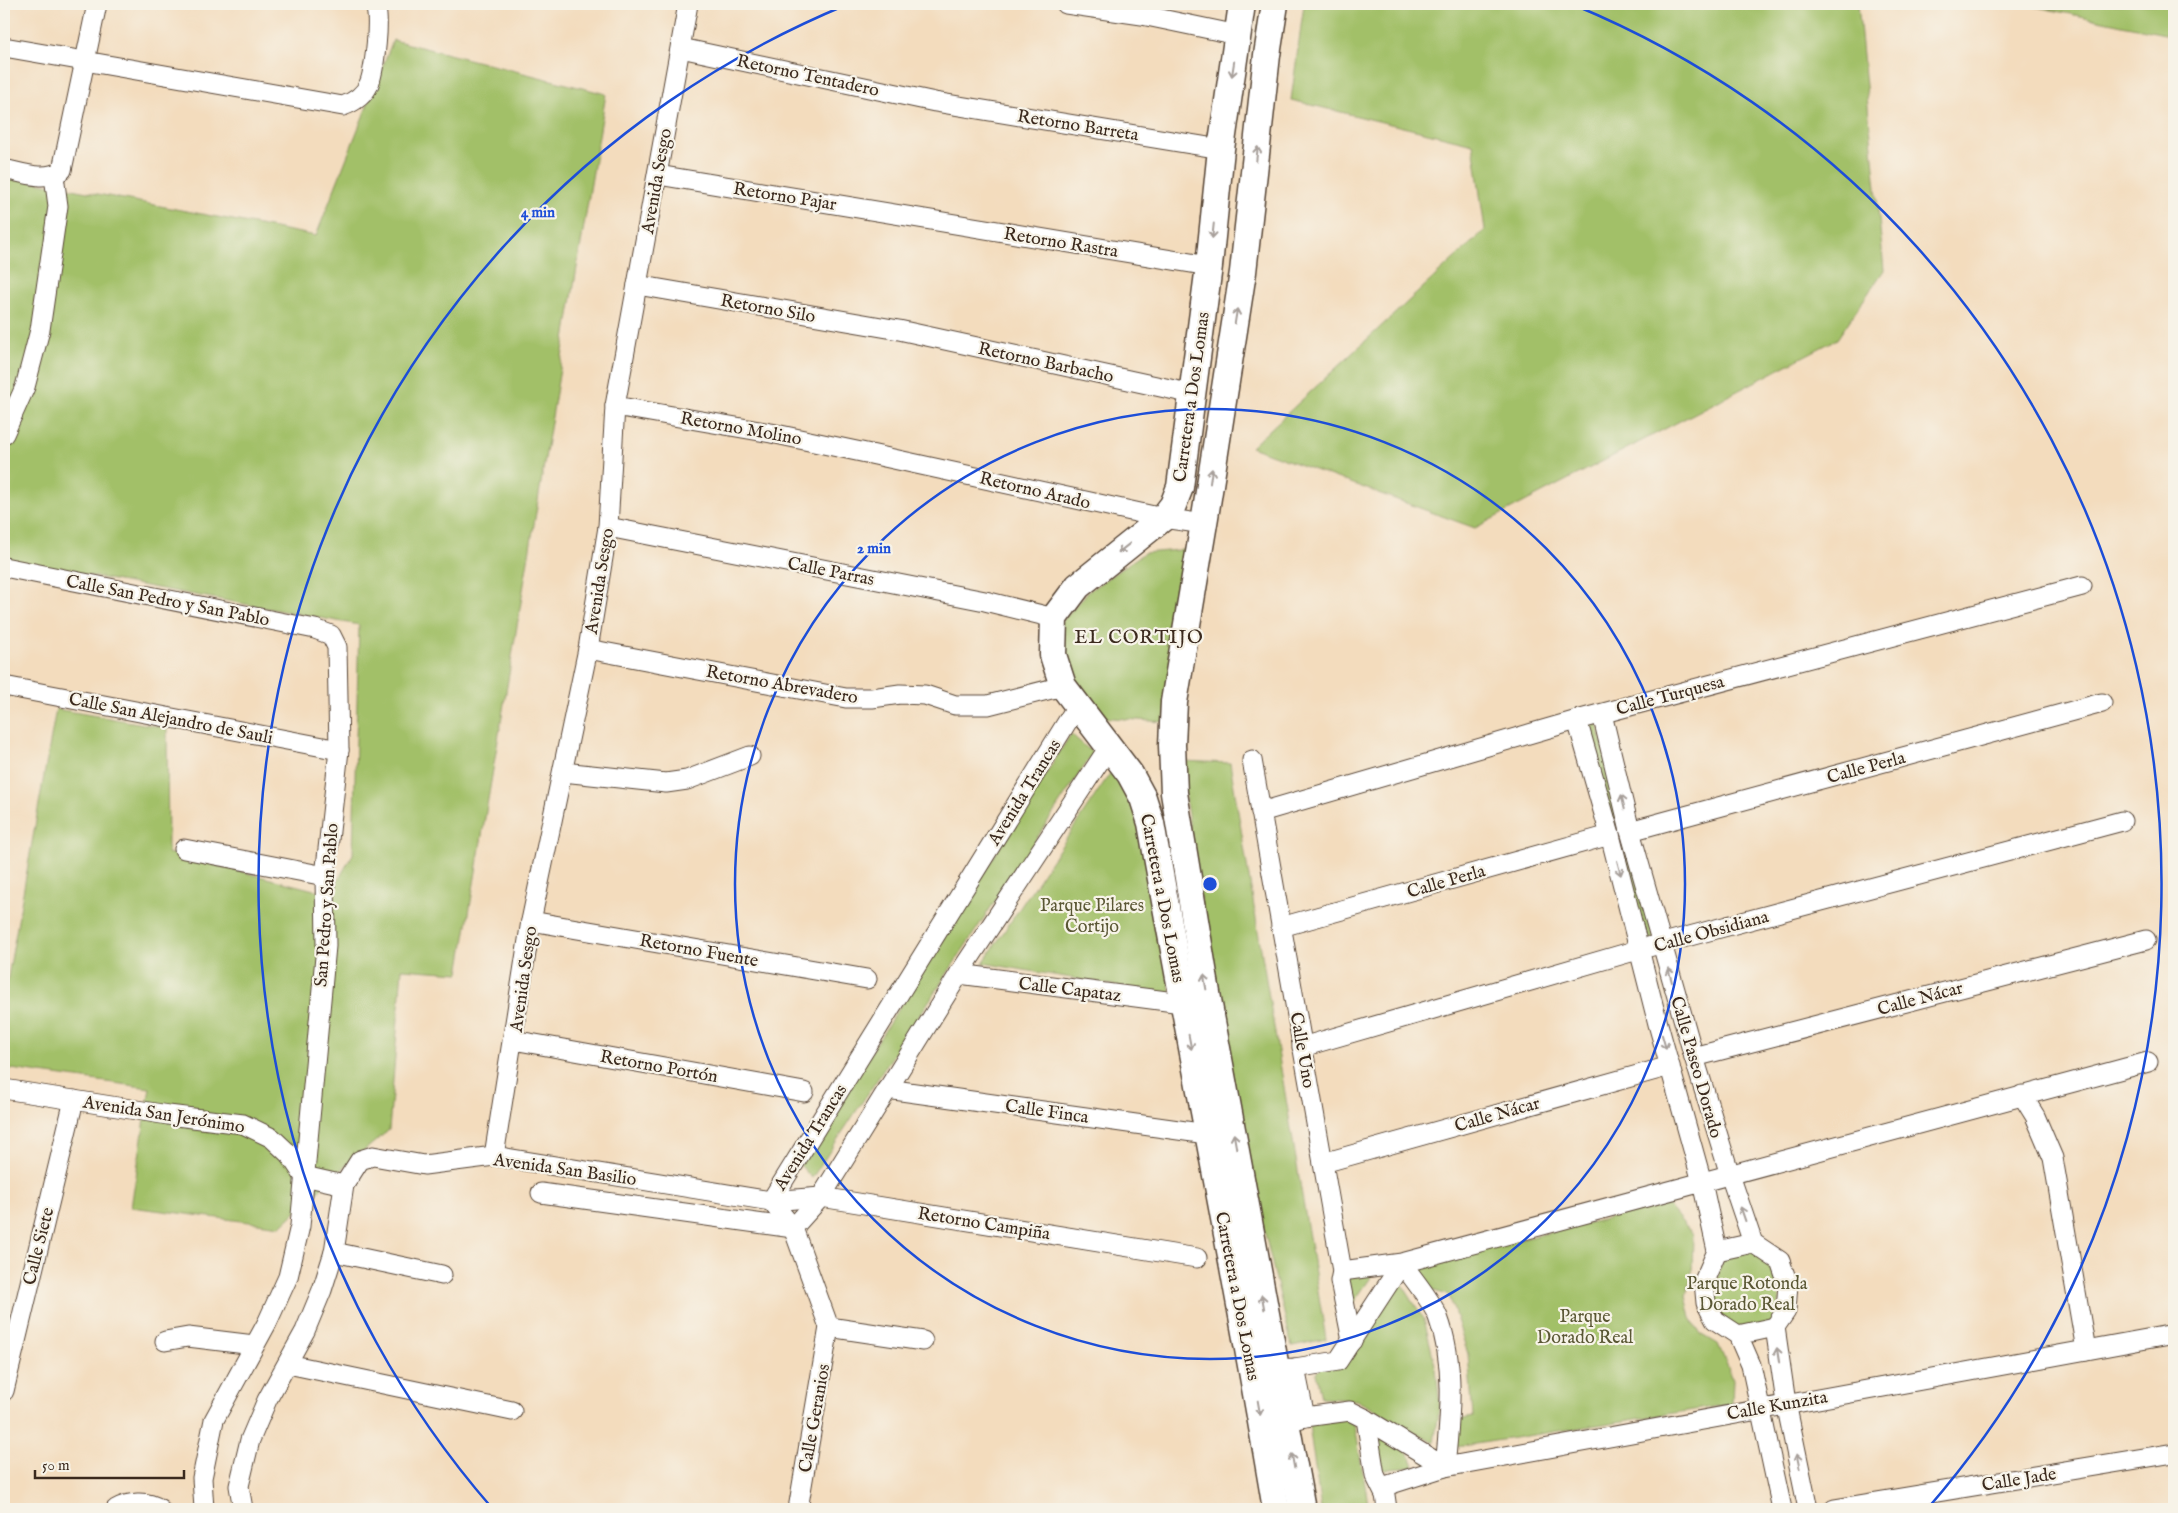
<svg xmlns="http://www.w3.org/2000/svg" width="2178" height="1513" viewBox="0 0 2178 1513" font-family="'IM FELL English',serif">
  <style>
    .green { fill: #a2c067; stroke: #6e7542 }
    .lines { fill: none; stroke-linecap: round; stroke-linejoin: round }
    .street-casing { stroke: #574536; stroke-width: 21 }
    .secondary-casing { stroke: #574536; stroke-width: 29 }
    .street { stroke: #fff; stroke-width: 19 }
    .secondary { stroke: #fff; stroke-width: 26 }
    .oneway { stroke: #a79f9a }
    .ring { fill: none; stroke: #1d4ed8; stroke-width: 2.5 }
    .labels { text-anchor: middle; stroke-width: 4.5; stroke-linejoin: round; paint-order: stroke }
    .street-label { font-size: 18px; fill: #3b2a1e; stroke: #f7f3e8 }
    .park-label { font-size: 18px; fill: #5a5734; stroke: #f7f3e8 }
    .neighbourhood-label { font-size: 19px; letter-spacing: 1px; fill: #3b2a1e; stroke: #f7f3e8 }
    .centre { fill: #1d4ed8; stroke: #f7f3e8; stroke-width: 2.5 }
    .ring-label { font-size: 15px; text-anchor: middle; font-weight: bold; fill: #1d4ed8; stroke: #f7f3e8; stroke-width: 4.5; stroke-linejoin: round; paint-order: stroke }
  </style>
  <rect width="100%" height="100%" fill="#f7f3e8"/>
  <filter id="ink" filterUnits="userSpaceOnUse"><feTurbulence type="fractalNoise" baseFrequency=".02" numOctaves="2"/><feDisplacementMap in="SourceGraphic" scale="10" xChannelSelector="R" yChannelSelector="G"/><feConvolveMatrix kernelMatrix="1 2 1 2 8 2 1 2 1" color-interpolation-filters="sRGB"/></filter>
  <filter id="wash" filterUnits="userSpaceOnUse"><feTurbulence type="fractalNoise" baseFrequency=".0096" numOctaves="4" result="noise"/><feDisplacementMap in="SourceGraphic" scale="20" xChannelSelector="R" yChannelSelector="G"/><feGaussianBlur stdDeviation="1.12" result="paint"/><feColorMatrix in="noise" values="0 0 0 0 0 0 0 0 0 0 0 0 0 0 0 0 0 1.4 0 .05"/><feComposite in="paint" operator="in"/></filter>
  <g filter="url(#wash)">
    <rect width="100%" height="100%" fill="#f3dcbd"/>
    <g class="green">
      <path d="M1304 4H1858L1884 270 1837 339 1475 528 1251 447 1485 230 1473 144 1291 100Z"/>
      <path d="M2023 4H2174V36Z"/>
      <path d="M393 40 606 94 459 973 402 969 389 1130 337 1173 281 1226 131 1207 150 1088 4 1068V999L56 709 167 728 168 853 330 894 353 854 359 625 4 560V176L316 236Z"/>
      <path d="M1191 549 1164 722 1100 717 1061 677 1058 626 1089 591 1144 553Z"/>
      <path d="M1596 719 1654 939 1643 944 1585 725Z"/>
      <path d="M1071 734 1093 753 812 1178 800 1165Z"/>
      <path d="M1180 761 1230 763 1326 1339 1292 1346 1225 1068Z"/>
      <path d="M1115 766 1141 814 1171 995 983 963Z"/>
      <path d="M1667 1204 1693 1235 1692 1273 1686 1296 1691 1318 1701 1334 1718 1344 1733 1379 1732 1404 1456 1447 1454 1421 1473 1417 1468 1354 1449 1295 1426 1289 1419 1264Z"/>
      <path d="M1756 1250 1775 1273 1780 1301 1772 1325 1731 1329C1709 1303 1715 1291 1721 1261L1733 1254Z"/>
      <path d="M1379 1266 1348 1310 1340 1277Z"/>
      <path d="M1400 1281 1424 1319 1436 1369 1440 1407 1434 1442 1356 1400 1321 1398 1316 1373Z"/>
      <path d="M1344 1418 1355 1426 1369 1509H1321L1309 1425Z"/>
      <path d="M1370 1439C1389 1441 1409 1443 1414 1467L1379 1470Z"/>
    </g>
  </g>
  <g filter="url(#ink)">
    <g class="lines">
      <g class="street-casing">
        <g id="street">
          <path d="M1066 4 1142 15 1238 35"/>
          <path d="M4 47 343 106C354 102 364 96 369 84 374 72 382 13 374 4"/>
          <path d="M681 48 935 102 1221 149"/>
          <path d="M4 169C23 173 46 182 62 170L97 4"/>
          <path d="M658 175 1209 266"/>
          <path d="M637 285 899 330 1193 394"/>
          <path d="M615 406 771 433 866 453 1163 518 1204 524"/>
          <path d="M4 434 25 387 40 330 58 206 54 176"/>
          <path d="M608 527 985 601 1054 618"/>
          <path d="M4 567 315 629 331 635 337 647 339 750 325 876 326 946 300 1226 288 1277 267 1323 214 1420 202 1478 204 1509"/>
          <path d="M588 649 846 698H872L900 694 925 695 955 705H988L1063 686"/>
          <path d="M4 686 339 750"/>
          <path d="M1602 714 1630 831 1694 1057 1730 1175 1753 1243 1780 1261 1788 1284 1786 1311 1775 1327 1786 1403 1808 1509"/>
          <path d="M1577 720 1610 835 1658 1024 1702 1182 1717 1251 1704 1281 1706 1303 1715 1320 1738 1335 1751 1365 1782 1509"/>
          <path d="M1252 760 1342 1271 1340 1281 1352 1341"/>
          <path d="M563 772 666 783 687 780 750 756"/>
          <path d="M1261 812 1577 720 2082 586"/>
          <path d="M1630 831 2102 703"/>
          <path d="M184 849 325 876"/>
          <path d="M531 921 867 979"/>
          <path d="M1281 927 1610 835"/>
          <path d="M959 974 1182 1003"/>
          <path d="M513 1040 804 1092"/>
          <path d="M1302 1047 1641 949 2122 821"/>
          <path d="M1694 1057 2146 940"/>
          <path d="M4 1089 168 1115 243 1124 272 1138 290 1155 304 1176"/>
          <path d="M887 1089 1207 1134"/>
          <path d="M2022 1095 2035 1116 2053 1158 2086 1350"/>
          <path d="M494 1156 531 921 588 649 608 527 615 406 688 4"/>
          <path d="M1323 1163 1670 1066"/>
          <path d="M304 1176 344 1185"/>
          <path d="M541 1193 793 1228"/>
          <path d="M793 1228 821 1197 959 974 1109 747"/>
          <path d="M1717 1251 1753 1243"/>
          <path d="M334 1252 442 1275"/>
          <path d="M1342 1271 1402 1263 2148 1062"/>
          <path d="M829 1327 923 1341"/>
          <path d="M1738 1335 1775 1327"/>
          <path d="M165 1341 188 1337 254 1345"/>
          <path d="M288 1364 512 1411"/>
          <path d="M1295 1368 1305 1417"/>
          <path d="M1276 1369 1295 1368 1338 1361 1402 1263C1412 1278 1432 1301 1438 1317 1456 1365 1450 1417 1445 1467L1366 1419"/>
          <path d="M4 1391 74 1100"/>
          <path d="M1286 1422 1305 1417 1350 1411 1366 1419 1375 1475 1385 1495 1387 1509"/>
          <path d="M1382 1487 1445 1467 2174 1334"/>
          <path d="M116 1509C128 1502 147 1500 160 1509"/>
          <path d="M243 1509 239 1486 250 1440 267 1400 305 1331 322 1290 334 1252 344 1185 360 1160 373 1156 424 1165 494 1156 771 1201 821 1197 1197 1258"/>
          <path d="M798 1509 829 1327 793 1228 771 1201 1077 706"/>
          <path d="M1834 1509 2174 1453"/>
        </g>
      </g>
      <g class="secondary-casing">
        <g id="secondary">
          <path d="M1242 4 1221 149 1209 266 1180 487 1173 505 1163 518 1078 586 1054 618 1053 655 1063 686 1130 774 1143 798 1151 823C1191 1052 1238 1280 1276 1509"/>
          <path d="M1275 4 1267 55 1243 272 1205 517 1174 702 1172 745 1174 793 1209 1005 1302 1509"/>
        </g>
      </g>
      <use href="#street" class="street"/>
      <use href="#secondary" class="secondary"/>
    </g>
    <defs><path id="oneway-shaft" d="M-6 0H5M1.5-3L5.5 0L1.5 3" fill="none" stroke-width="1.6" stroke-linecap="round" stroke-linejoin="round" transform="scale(1.25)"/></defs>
    <g class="oneway">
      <use href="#oneway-shaft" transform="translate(1233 69) rotate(99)"/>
      <use href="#oneway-shaft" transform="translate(1257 154) rotate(-84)"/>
      <use href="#oneway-shaft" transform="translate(1213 231) rotate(96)"/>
      <use href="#oneway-shaft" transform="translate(1236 316) rotate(-81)"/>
      <use href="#oneway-shaft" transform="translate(1211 476) rotate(-82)"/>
      <use href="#oneway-shaft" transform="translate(1124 548) rotate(142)"/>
      <use href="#oneway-shaft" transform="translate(1623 802) rotate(-103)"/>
      <use href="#oneway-shaft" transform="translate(1619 868) rotate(75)"/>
      <use href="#oneway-shaft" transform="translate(1670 975) rotate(-106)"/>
      <use href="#oneway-shaft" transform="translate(1205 982) rotate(-100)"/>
      <use href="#oneway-shaft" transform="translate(1190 1042) rotate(79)"/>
      <use href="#oneway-shaft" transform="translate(1664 1042) rotate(74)"/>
      <use href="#oneway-shaft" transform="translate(1235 1141) rotate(-100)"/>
      <use href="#oneway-shaft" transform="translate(1743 1214) rotate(-109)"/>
      <use href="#oneway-shaft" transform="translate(1263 1302) rotate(-100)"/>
      <use href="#oneway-shaft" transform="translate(1778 1355) rotate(-99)"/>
      <use href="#oneway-shaft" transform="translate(1259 1408) rotate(80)"/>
      <use href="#oneway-shaft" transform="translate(1293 1461) rotate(-100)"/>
      <use href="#oneway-shaft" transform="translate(1798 1461) rotate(-102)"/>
    </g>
  </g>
  <g class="ring">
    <circle cx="1210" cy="884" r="475"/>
    <path d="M492 1508A951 951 0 0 1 846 5M1574 5A951 951 0 0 1 1928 1508"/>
  </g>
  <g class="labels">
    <g class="street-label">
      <text transform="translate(808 75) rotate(12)" y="6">Retorno Tentadero</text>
      <text transform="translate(1078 125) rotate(9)" y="6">Retorno Barreta</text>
      <text transform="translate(656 181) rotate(-80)" y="6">Avenida Sesgo</text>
      <text transform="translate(785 196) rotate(9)" y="6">Retorno Pajar</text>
      <text transform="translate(1061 242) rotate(9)" y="6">Retorno Rastra</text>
      <text transform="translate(768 308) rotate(10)" y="6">Retorno Silo</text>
      <text transform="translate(1046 362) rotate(12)" y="6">Retorno Barbacho</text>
      <text transform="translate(1191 397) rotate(-82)" y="6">Carretera a Dos Lomas</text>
      <text transform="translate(741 428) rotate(10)" y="6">Retorno Molino</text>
      <text transform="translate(1035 490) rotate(13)" y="6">Retorno Arado</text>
      <text transform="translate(831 571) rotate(11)" y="6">Calle Parras</text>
      <text transform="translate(599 581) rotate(-81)" y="6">Avenida Sesgo</text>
      <text transform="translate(168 600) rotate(11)" y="6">Calle San Pedro y San Pablo</text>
      <text transform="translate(782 684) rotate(10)" y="6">Retorno Abrevadero</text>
      <text transform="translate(1670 695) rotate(-15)" y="6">Calle Turquesa</text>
      <text transform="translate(171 718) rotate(11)" y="6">Calle San Alejandro de Sauli</text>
      <text transform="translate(1866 767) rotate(-15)" y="6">Calle Perla</text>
      <text transform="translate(1024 792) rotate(-58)" y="6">Avenida Trancas</text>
      <text transform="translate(1446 881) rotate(-16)" y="6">Calle Perla</text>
      <text transform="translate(1163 898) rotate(79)" y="6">Carretera a Dos Lomas</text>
      <text transform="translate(326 905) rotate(-86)" y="6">San Pedro y San Pablo</text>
      <text transform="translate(1711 931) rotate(-15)" y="6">Calle Obsidiana</text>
      <text transform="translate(699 950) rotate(10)" y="6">Retorno Fuente</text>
      <text transform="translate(523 979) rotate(-82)" y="6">Avenida Sesgo</text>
      <text transform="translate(1070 989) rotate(7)" y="6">Calle Capataz</text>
      <text transform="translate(1920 998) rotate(-15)" y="6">Calle Nácar</text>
      <text transform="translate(1303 1050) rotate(80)" y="6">Calle Uno</text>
      <text transform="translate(659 1066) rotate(10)" y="6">Retorno Portón</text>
      <text transform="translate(1697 1067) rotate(74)" y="6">Calle Paseo Dorado</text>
      <text transform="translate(1047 1111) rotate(8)" y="6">Calle Finca</text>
      <text transform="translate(164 1114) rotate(9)" y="6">Avenida San Jerónimo</text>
      <text transform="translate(1497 1114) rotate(-16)" y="6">Calle Nácar</text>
      <text transform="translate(810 1137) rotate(-58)" y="6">Avenida Trancas</text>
      <text transform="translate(565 1169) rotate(8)" y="6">Avenida San Basilio</text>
      <text transform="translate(984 1223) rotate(9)" y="6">Retorno Campiña</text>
      <text transform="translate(38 1246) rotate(-76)" y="6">Calle Siete</text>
      <text transform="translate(1238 1296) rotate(79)" y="6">Carretera a Dos Lomas</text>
      <text transform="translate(1777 1405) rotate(-10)" y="6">Calle Kunzita</text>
      <text transform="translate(814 1418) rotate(-80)" y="6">Calle Geranios</text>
      <text transform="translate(2019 1479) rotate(-9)" y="6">Calle Jade</text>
    </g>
    <g class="park-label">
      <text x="1092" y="911">Parque Pilares<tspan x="1092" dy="21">Cortijo</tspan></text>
      <text x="1747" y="1289">Parque Rotonda<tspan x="1747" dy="21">Dorado Real</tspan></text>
      <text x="1585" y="1322">Parque<tspan x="1585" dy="21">Dorado Real</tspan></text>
    </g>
    <g class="neighbourhood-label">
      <text x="1139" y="643">EL CORTIJO</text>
    </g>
  </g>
  <circle cx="1210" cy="884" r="8" class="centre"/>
  <g class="ring-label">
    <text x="538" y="217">4 min</text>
    <text x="874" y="553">2 min</text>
  </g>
  <rect width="2178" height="1513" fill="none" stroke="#f7f3e8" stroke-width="20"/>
  <path d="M35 1470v8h149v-8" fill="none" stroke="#3b2a1e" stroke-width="2.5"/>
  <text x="42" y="1470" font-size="15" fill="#3b2a1e" stroke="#f7f3e8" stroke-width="4" paint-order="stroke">50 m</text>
</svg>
